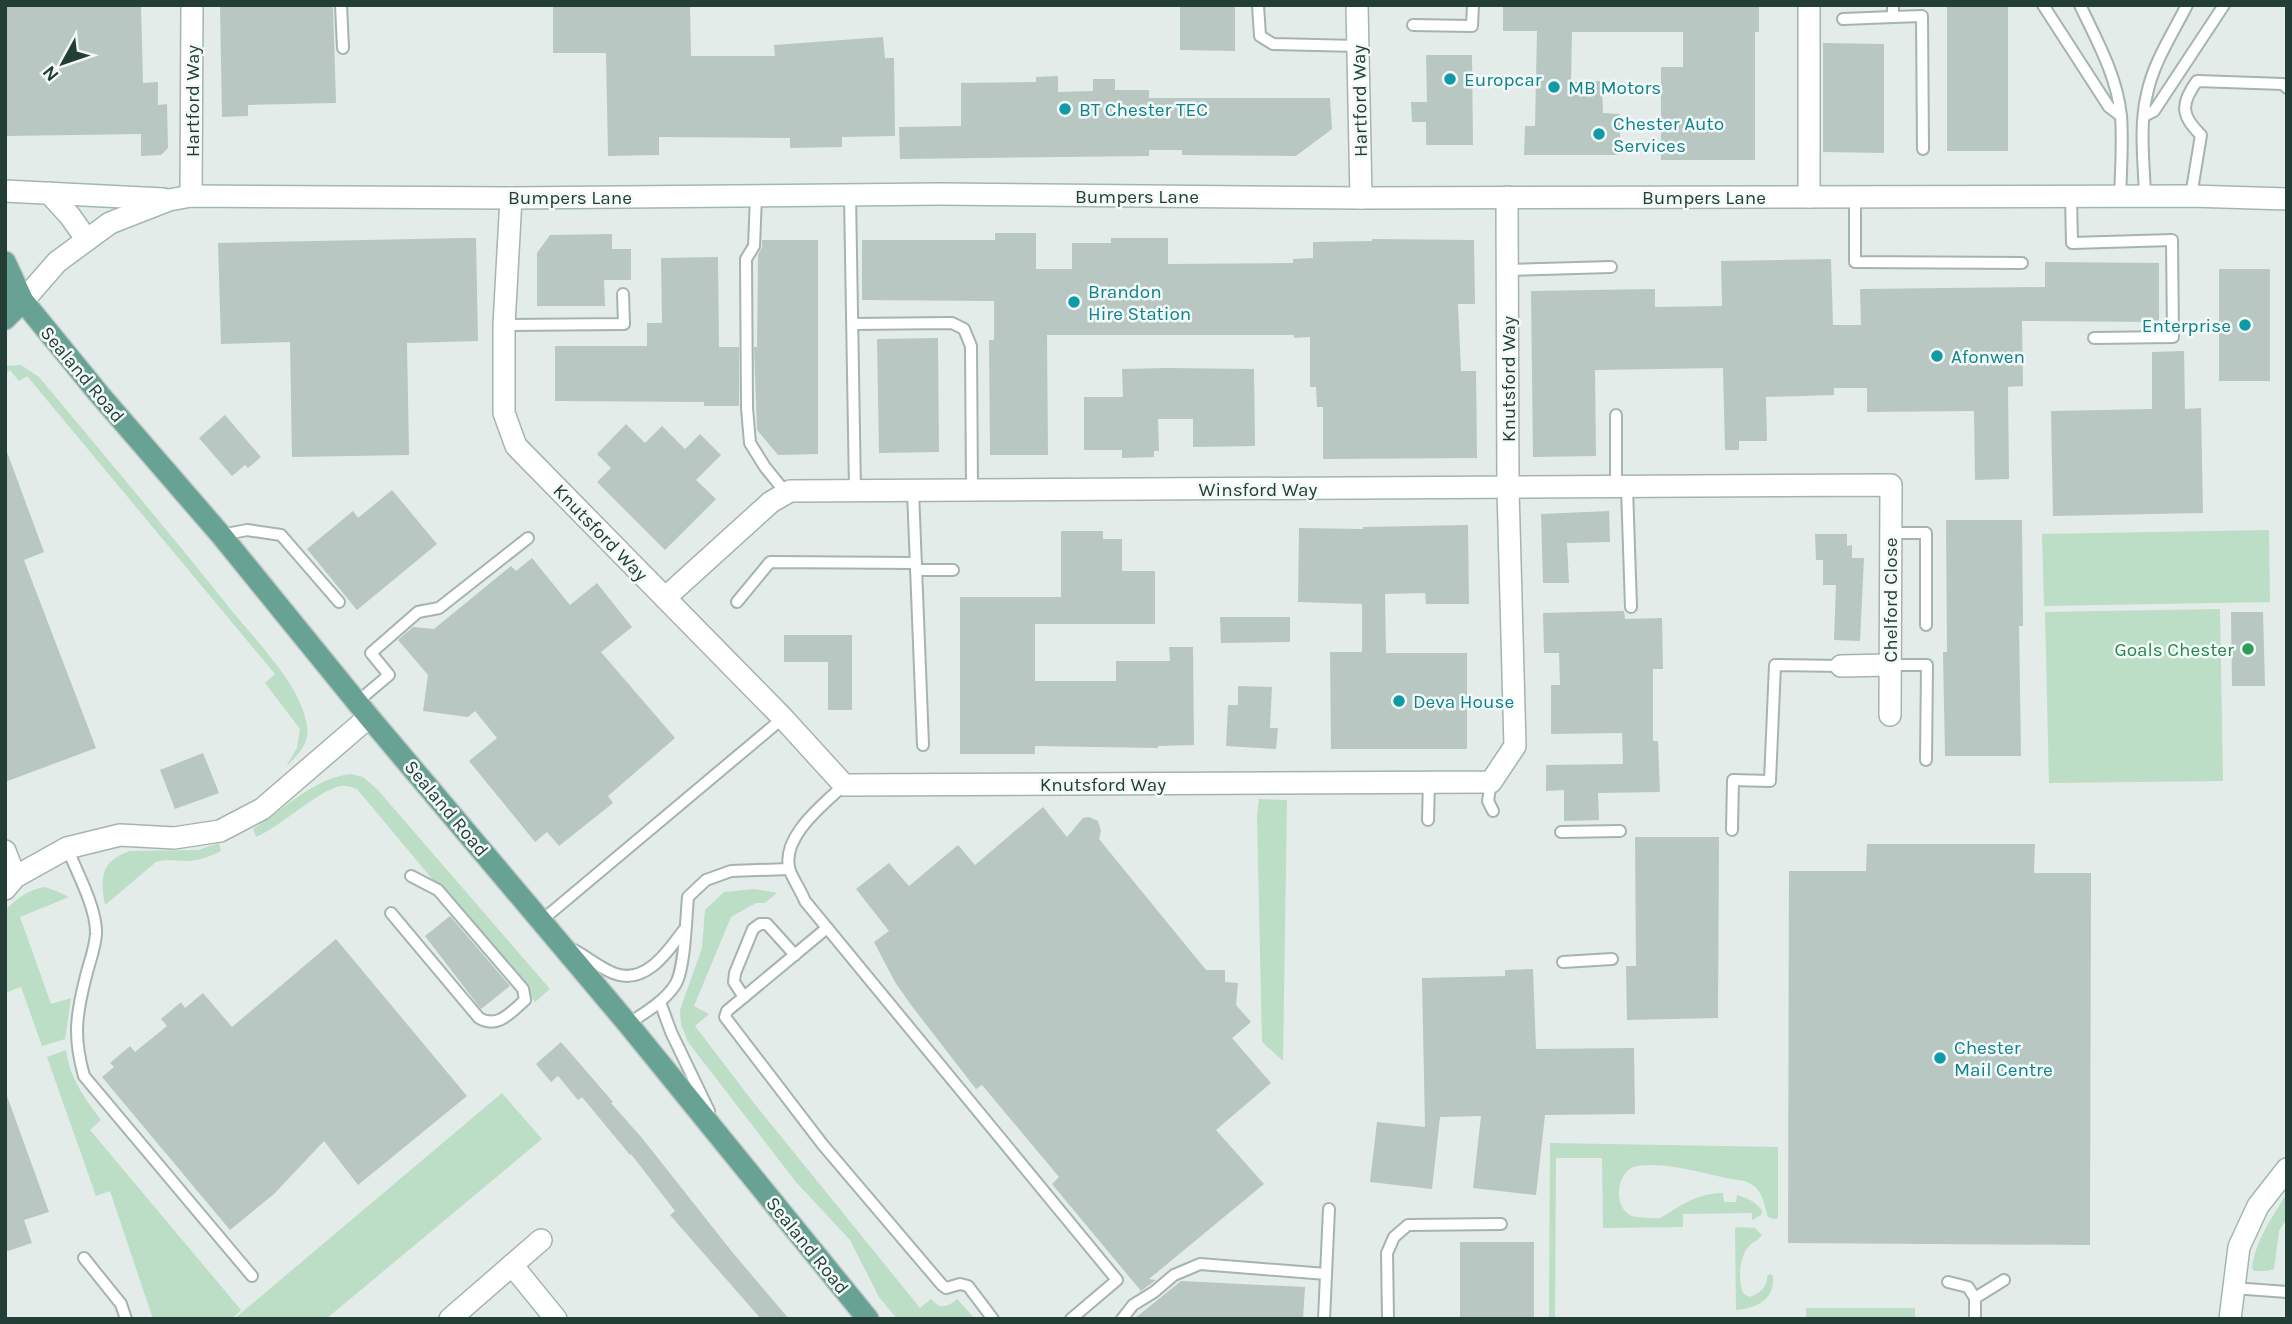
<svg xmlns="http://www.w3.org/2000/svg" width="2292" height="1324" viewBox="0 0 2292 1324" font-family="Karla,sans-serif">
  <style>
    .green { fill: #bcddc6 }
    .building { fill: #b8c7c1 }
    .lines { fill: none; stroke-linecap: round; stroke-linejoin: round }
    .lane-casing { stroke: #a5b4af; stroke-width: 14 }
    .street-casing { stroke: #a5b4af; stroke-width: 24 }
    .secondary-casing { stroke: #a1b8b0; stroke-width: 24 }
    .primary-casing { stroke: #c1c9c7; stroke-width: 24 }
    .lane { stroke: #fff; stroke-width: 10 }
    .street { stroke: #fff; stroke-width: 21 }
    .secondary { stroke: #fff; stroke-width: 21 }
    .primary { stroke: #68a294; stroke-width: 21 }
    .culture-dot { fill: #0f9aa8; stroke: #f3f9f6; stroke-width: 2.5 }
    .leisure-dot { fill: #2e9e5b; stroke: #f3f9f6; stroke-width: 2.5 }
    .labels { text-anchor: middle; stroke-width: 5; stroke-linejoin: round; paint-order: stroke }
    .culture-label { font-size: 19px; fill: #0d838f; stroke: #f3f9f6; text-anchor: start }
    .street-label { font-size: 19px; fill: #223e37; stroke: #f3f9f6 }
    .leisure-label { font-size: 19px; fill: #27864d; stroke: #f3f9f6; text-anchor: end }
  </style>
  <rect width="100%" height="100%" fill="#e3ece8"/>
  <g class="green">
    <path d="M21 365 39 377C104 455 169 532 232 611 257 642 302 687 307 726 310 744 297 755 286 767L297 748 300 729 265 683 275 674 27 376 19 381 10 370 5 374V366Z"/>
    <path d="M2269 530 2270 602 2044 606 2042 534Z"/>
    <path d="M2220 609 2223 781 2049 783 2045 612Z"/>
    <path d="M351 774 363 777 377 789 550 989 535 1002 357 789C353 788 346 785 341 786 318 790 282 826 256 837L253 829C283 810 314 778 351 774Z"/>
    <path d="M1259 799 1287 800 1283 1061 1262 1042 1257 817Z"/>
    <path d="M219 843 221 851C211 856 198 861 186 861 175 861 167 859 156 862L105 905C100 877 101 861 130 851L198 850Z"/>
    <path d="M45 887 56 891 69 897 20 917 51 1004 71 998 65 1039 42 1046 21 987 5 993V910C18 898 27 890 45 887Z"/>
    <path d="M755 889 777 893 765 903H756L731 917 694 1006 709 1014 695 1026 753 1102 920 1308 931 1299C940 1310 948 1307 957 1299L975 1319H897L879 1297 850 1240 796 1182 688 1042 681 1024 680 1010 702 948 705 910 724 892Z"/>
    <path d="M66 1050C70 1079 84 1097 101 1120L90 1130 241 1310 232 1319H153L110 1191 96 1196 47 1057Z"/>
    <path d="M502 1093 542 1139 326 1319H234Z"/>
    <path d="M1550 1143 1778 1147V1218L1774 1219 1768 1217C1763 1201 1763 1188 1745 1181 1711 1177 1671 1161 1637 1166 1614 1170 1612 1215 1637 1217 1643 1217 1653 1219 1659 1218 1663 1217 1669 1213 1673 1210 1689 1200 1704 1193 1723 1193L1724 1202H1736L1737 1195C1747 1198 1757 1202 1762 1211L1761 1215 1752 1220V1213L1683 1214V1227L1603 1228 1602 1158H1556L1555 1319H1549Z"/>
    <path d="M2287 1193V1218L2279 1231 2274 1269 2267 1271H2254L2252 1268C2255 1241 2273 1216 2287 1193Z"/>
    <path d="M1739 1227 1755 1228 1762 1235C1758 1241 1754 1241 1749 1246 1739 1257 1738 1280 1743 1293L1749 1297C1759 1294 1768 1287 1767 1276L1770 1274 1773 1276C1775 1300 1757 1308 1736 1310L1735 1228Z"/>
    <rect x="1806" y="1308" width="109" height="11"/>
  </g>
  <g class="building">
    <path d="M5 5H141L143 83 158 82V105L167 104 168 148 161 155 141 156V134L5 136Z"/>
    <path d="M220 5H333L336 103 248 105V116L222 117Z"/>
    <path d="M553 5H690L691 56H775L774 45 883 37 885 58H894L895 136 842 137V147L790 148V138L659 137V155L608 156 606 53H553Z"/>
    <path d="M1180 5H1235V51L1180 50Z"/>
    <path d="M1503 5H1759V32H1755V160H1661V67H1683V32H1572L1571 82 1602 81 1603 113 1620 114V155H1524L1525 126H1535L1537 31H1503Z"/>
    <rect x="1947" y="5" width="61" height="146"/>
    <path d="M1823 43 1884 44V153L1823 152Z"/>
    <path d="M1426 55H1472L1473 145H1426V122H1412L1411 102H1427Z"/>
    <path d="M1058 76V92L1093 91V79H1115V90H1149V98H1330L1332 129 1296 156 1182 155V150H1149V156L900 159 899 127 961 126V83L1036 82V77Z"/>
    <path d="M995 233H1036V269H1072V243H1111V238H1168V264L1293 263V259L1313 258V242L1372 241V239L1474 240 1475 304H1458L1461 371H1476L1477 458 1323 459V407H1317L1316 387H1310V337L1294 338V335H1047L1048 455H990L989 340H994V301L862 300V240H995Z"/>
    <path d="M612 234V249H631V280H604L605 306H537V253L550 235Z"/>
    <path d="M464 238H476L478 341 407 343 409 455 292 457 290 342 221 344 218 243Z"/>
    <path d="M762 240H818V454L778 455 757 430 754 347H757L758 255 762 247Z"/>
    <path d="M718 257 719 347H739V406H704V402L555 401V346H647V323H662L661 258Z"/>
    <path d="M1831 259 1833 325H1861L1860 289 2045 287V262L2159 263V322L2022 321 2023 386 2008 387 2009 479 1975 480 1974 411 1867 412V388H1834V395L1766 397 1767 441H1739V450H1725L1723 368 1595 370 1596 456 1533 457 1531 291 1655 289V307L1722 306 1721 261Z"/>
    <rect x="2219" y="269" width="51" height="112"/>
    <path d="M938 338 939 452 879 453 877 339Z"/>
    <path d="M2184 351 2185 409 2201 408 2203 513 2053 516 2051 411 2152 409V352Z"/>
    <path d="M1167 368 1254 369 1255 446 1193 447V419H1158L1159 451H1154V457L1122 458V450H1084V397H1123L1122 369Z"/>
    <path d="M225 415 261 457 248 468 245 465 232 476 199 438Z"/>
    <path d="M626 424 645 443 662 426 685 449 700 434 721 455 696 480 716 499 665 550 597 482 611 468 597 454Z"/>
    <path d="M7 452 44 552 24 560 96 748 5 782Z"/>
    <path d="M392 490 437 544 357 610 307 549 353 511 358 518Z"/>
    <path d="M1609 511 1610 542 1567 543 1569 583H1543L1541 514Z"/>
    <path d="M1946 520H2022L2023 626H2019L2021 756H1945L1943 652H1947Z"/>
    <path d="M1468 525 1469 604H1426L1425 593 1385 594 1386 653H1467V749H1331L1330 652H1362V604L1298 602 1299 528 1363 529V527Z"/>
    <path d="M1061 531H1103V539H1122V571H1155V624H1035V681H1116V661H1170L1169 647H1193L1194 745 1158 746V748L1035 746V754H960V597H1061Z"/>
    <path d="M1815 534H1847V546L1852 545V558H1864L1860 641 1834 640 1836 585H1823V560H1816Z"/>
    <path d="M532 558 570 605 597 583 632 627 601 652 675 738 608 796 613 803 559 846 547 832 535 842 469 761 497 738 475 711 468 717 423 711 428 675 398 640 413 627 434 629 511 566 516 571Z"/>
    <path d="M1624 611 1625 619 1662 618 1663 669H1653V741H1658L1660 792 1598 793 1599 820 1564 821V790L1546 791V765L1623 764 1622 733 1551 734V685H1560L1559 653H1544L1543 613Z"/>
    <path d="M2231 612H2263L2265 686H2232Z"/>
    <path d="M1220 617H1290V642L1221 643Z"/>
    <path d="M784 635H852V710H828V662H784Z"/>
    <path d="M1238 686 1272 687 1270 728H1278L1276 749 1226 746 1228 705H1238Z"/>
    <path d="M203 753 219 793 175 809 160 770Z"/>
    <path d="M1043 807 1067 837 1083 818 1089 817 1098 821 1101 831 1099 839 1206 970H1225V982L1238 983 1236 1005 1251 1022 1232 1038 1271 1083 1216 1130 1264 1184 1149 1279 1156 1280 1141 1291 1052 1184 1059 1177 982 1085 976 1089 911 1005 895 982 874 942 889 931 856 889 889 863 909 886 958 845 975 865Z"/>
    <path d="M1635 837H1719L1718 1018 1627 1020 1626 966H1636Z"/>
    <path d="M1867 844H2035L2034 873H2091L2090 1245 1788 1243 1789 871H1866Z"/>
    <path d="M450 916 510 986 481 1009 425 936Z"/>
    <path d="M336 939 467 1096 358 1185 324 1141 274 1194 230 1230 102 1077 114 1067 110 1063 130 1046 135 1052 167 1026 161 1019 181 1002 185 1008 203 993 232 1027Z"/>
    <path d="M1533 969 1536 1049 1634 1048 1635 1114 1545 1115 1536 1195 1473 1188 1481 1116 1440 1117 1432 1189 1370 1182 1377 1122 1425 1127 1422 978 1505 976V970Z"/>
    <path d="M561 1042 613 1102 611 1103 642 1138 733 1253 789 1319H761L670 1215 675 1211 631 1154 630 1155 582 1097 578 1100 558 1076 551 1082 536 1064Z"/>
    <path d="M7 1096 49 1212 24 1220 32 1243 5 1252V1097Z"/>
    <rect x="1460" y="1242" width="74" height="77"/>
    <path d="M1181 1281 1305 1287 1303 1319H1134Z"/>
  </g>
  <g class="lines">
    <g class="lane-casing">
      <g id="lane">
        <path d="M341 5 343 48"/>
        <path d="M1258 5 1260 36 1273 44 1358 46"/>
        <path d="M1893 5V17L1922 16 1923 149"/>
        <path d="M2043 5 2109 107 2121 116"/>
        <path d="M2080 5C2097 41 2117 76 2121 116 2123 142 2121 170 2120 197"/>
        <path d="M1843 19 1893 17"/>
        <path d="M1413 25 1472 26 1473 5"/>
        <path d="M2144 116 2154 111 2224 5"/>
        <path d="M850 195 855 491"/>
        <path d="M756 196 754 246 746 259 747 408 750 443 765 467 786 493"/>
        <path d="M1855 196V262L2022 263"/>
        <path d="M2145 196C2144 163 2139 126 2147 94 2153 63 2173 33 2187 5"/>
        <path d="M2191 196 2201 135C2181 116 2180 104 2197 81L2283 84 2287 88"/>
        <path d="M2071 197 2072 243 2172 240 2173 337 2094 338"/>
        <path d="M1508 270 1611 267"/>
        <path d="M853 324 952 323 964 329 971 346 972 490"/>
        <path d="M504 325 624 324 623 294"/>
        <path d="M1616 488V415"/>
        <path d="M1627 488 1631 607"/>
        <path d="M913 491 923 745"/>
        <path d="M1891 533H1926V625"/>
        <path d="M221 535 247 530 281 535 339 602"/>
        <path d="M916 570H953"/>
        <path d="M737 602 770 562 916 563"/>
        <path d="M1890 665H1927L1926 760"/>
        <path d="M357 702 389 675 371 653 418 612 439 608 528 538"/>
        <path d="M1491 782 1488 801 1493 811"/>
        <path d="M844 785C824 804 779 838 790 871 794 881 801 891 805 901L1117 1280 1071 1319"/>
        <path d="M1428 820 1429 782"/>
        <path d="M1732 830 1733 780 1770 781 1775 665 1841 666"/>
        <path d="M1561 832 1620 831"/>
        <path d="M67 848C77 872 97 909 96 934 95 949 89 963 86 976 76 1015 73 1037 84 1076L252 1276"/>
        <path d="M391 913 479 1018C498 1029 510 1013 525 1000L523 989 438 890 411 876"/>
        <path d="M541 921 783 718"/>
        <path d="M827 928 727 1011 725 1017 823 1145 942 1285 946 1288 960 1284 968 1286 993 1319"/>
        <path d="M574 950C587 957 599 967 613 973 644 986 667 953 683 931"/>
        <path d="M1563 962 1612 959"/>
        <path d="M744 997 734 982 735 973 753 929 760 924H767L795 955"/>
        <path d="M660 1002 671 1032 709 1111"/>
        <path d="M628 1024C644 1013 664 1002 675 985 685 970 686 918 688 897L706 880 731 871 789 869"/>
        <path d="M84 1258 121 1304 126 1319"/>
        <path d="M1948 1282 1968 1287 1975 1298"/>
        <path d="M2233 1288 2287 1292"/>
        <path d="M1122 1319 1133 1305 1154 1292 1174 1275 1200 1264 1326 1274"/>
        <path d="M1324 1319 1329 1209"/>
        <path d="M1388 1319 1387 1253 1394 1237 1408 1225 1501 1224"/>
        <path d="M1975 1319V1298L2004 1280"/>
      </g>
    </g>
    <g class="street-casing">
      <g id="street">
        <path d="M1357 5 1361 198"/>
        <path d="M1809 5V197"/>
        <path d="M191 196 192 5"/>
        <path d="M511 198 504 325V413L516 446 783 718 844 785 1491 782 1515 746 1508 489 1507 197"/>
        <path d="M665 598 771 502 790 491 1891 485 1890 715"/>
        <path d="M1841 666 1890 665"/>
        <path d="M5 851 15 877"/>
        <path d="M5 889 15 877 67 848 120 835 174 838 220 831 262 809 369 717"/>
        <path d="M512 1265 556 1319"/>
        <path d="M450 1319 541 1240"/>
      </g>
    </g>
    <g class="secondary-casing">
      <g id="secondary">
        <path d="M5 191 163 199"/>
        <path d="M49 193 70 216 87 240"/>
        <path d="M23 301 57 262 110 223 169 200 191 196 511 198 940 194 1361 198 2191 196 2287 199"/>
        <path d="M2230 1319 2239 1247 2258 1206 2287 1169"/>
      </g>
    </g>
    <g class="primary-casing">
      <g id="primary">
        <path d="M5 262 22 299"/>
        <path d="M5 286 23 301 99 394 221 535 369 717 628 1024 868 1319"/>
        <path d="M5 319 23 301"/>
      </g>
    </g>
    <use href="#lane" class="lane"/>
    <use href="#street" class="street"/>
    <use href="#secondary" class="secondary"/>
    <use href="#primary" class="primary"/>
  </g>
  <g class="culture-dot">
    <circle cx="1450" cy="79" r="7"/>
    <circle cx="1554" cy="87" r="7"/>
    <circle cx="1065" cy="109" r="7"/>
    <circle cx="1599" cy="134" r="7"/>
    <circle cx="1074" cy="302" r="7"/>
    <circle cx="2245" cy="325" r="7"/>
    <circle cx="1937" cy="356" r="7"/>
    <circle cx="1399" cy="701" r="7"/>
    <circle cx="1940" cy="1058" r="7"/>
  </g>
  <circle class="leisure-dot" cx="2248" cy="649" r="7"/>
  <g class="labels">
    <g class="culture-label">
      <text x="1464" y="86">Europcar</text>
      <text x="1568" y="94">MB Motors</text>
      <text x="1079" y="116">BT Chester TEC</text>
      <text x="1613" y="130">Chester Auto<tspan x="1613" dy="22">Services</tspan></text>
      <text x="1088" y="298">Brandon<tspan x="1088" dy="22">Hire Station</tspan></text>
      <text x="2231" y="332" text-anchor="end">Enterprise</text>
      <text x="1951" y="363">Afonwen</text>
      <text x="1413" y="708">Deva House</text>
      <text x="1954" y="1054">Chester<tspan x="1954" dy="22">Mail Centre</tspan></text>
    </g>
    <g class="street-label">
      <text transform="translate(192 101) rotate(-90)" y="7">Hartford Way</text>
      <text transform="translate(1359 101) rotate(-91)" y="7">Hartford Way</text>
      <text x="1137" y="203">Bumpers Lane</text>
      <text x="570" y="204">Bumpers Lane</text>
      <text x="1704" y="204">Bumpers Lane</text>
      <text transform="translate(83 374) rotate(50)" y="7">Sealand Road</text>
      <text transform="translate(1508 379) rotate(-90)" y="7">Knutsford Way</text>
      <text x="1258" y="496">Winsford Way</text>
      <text transform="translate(601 532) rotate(46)" y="7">Knutsford Way</text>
      <text transform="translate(1890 600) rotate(-90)" y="7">Chelford Close</text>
      <text x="1103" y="791">Knutsford Way</text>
      <text transform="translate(447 808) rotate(50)" y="7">Sealand Road</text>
      <text transform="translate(808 1245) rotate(51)" y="7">Sealand Road</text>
    </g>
    <g class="leisure-label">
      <text x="2234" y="656">Goals Chester</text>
    </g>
  </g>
  <rect width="2292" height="1324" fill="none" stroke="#223e37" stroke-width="14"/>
  <g transform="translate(63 63) rotate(230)" stroke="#f3f9f6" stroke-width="5" paint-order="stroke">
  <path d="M0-5L12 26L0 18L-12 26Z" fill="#223e37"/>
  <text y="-10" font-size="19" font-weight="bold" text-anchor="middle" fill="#223e37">N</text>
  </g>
</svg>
